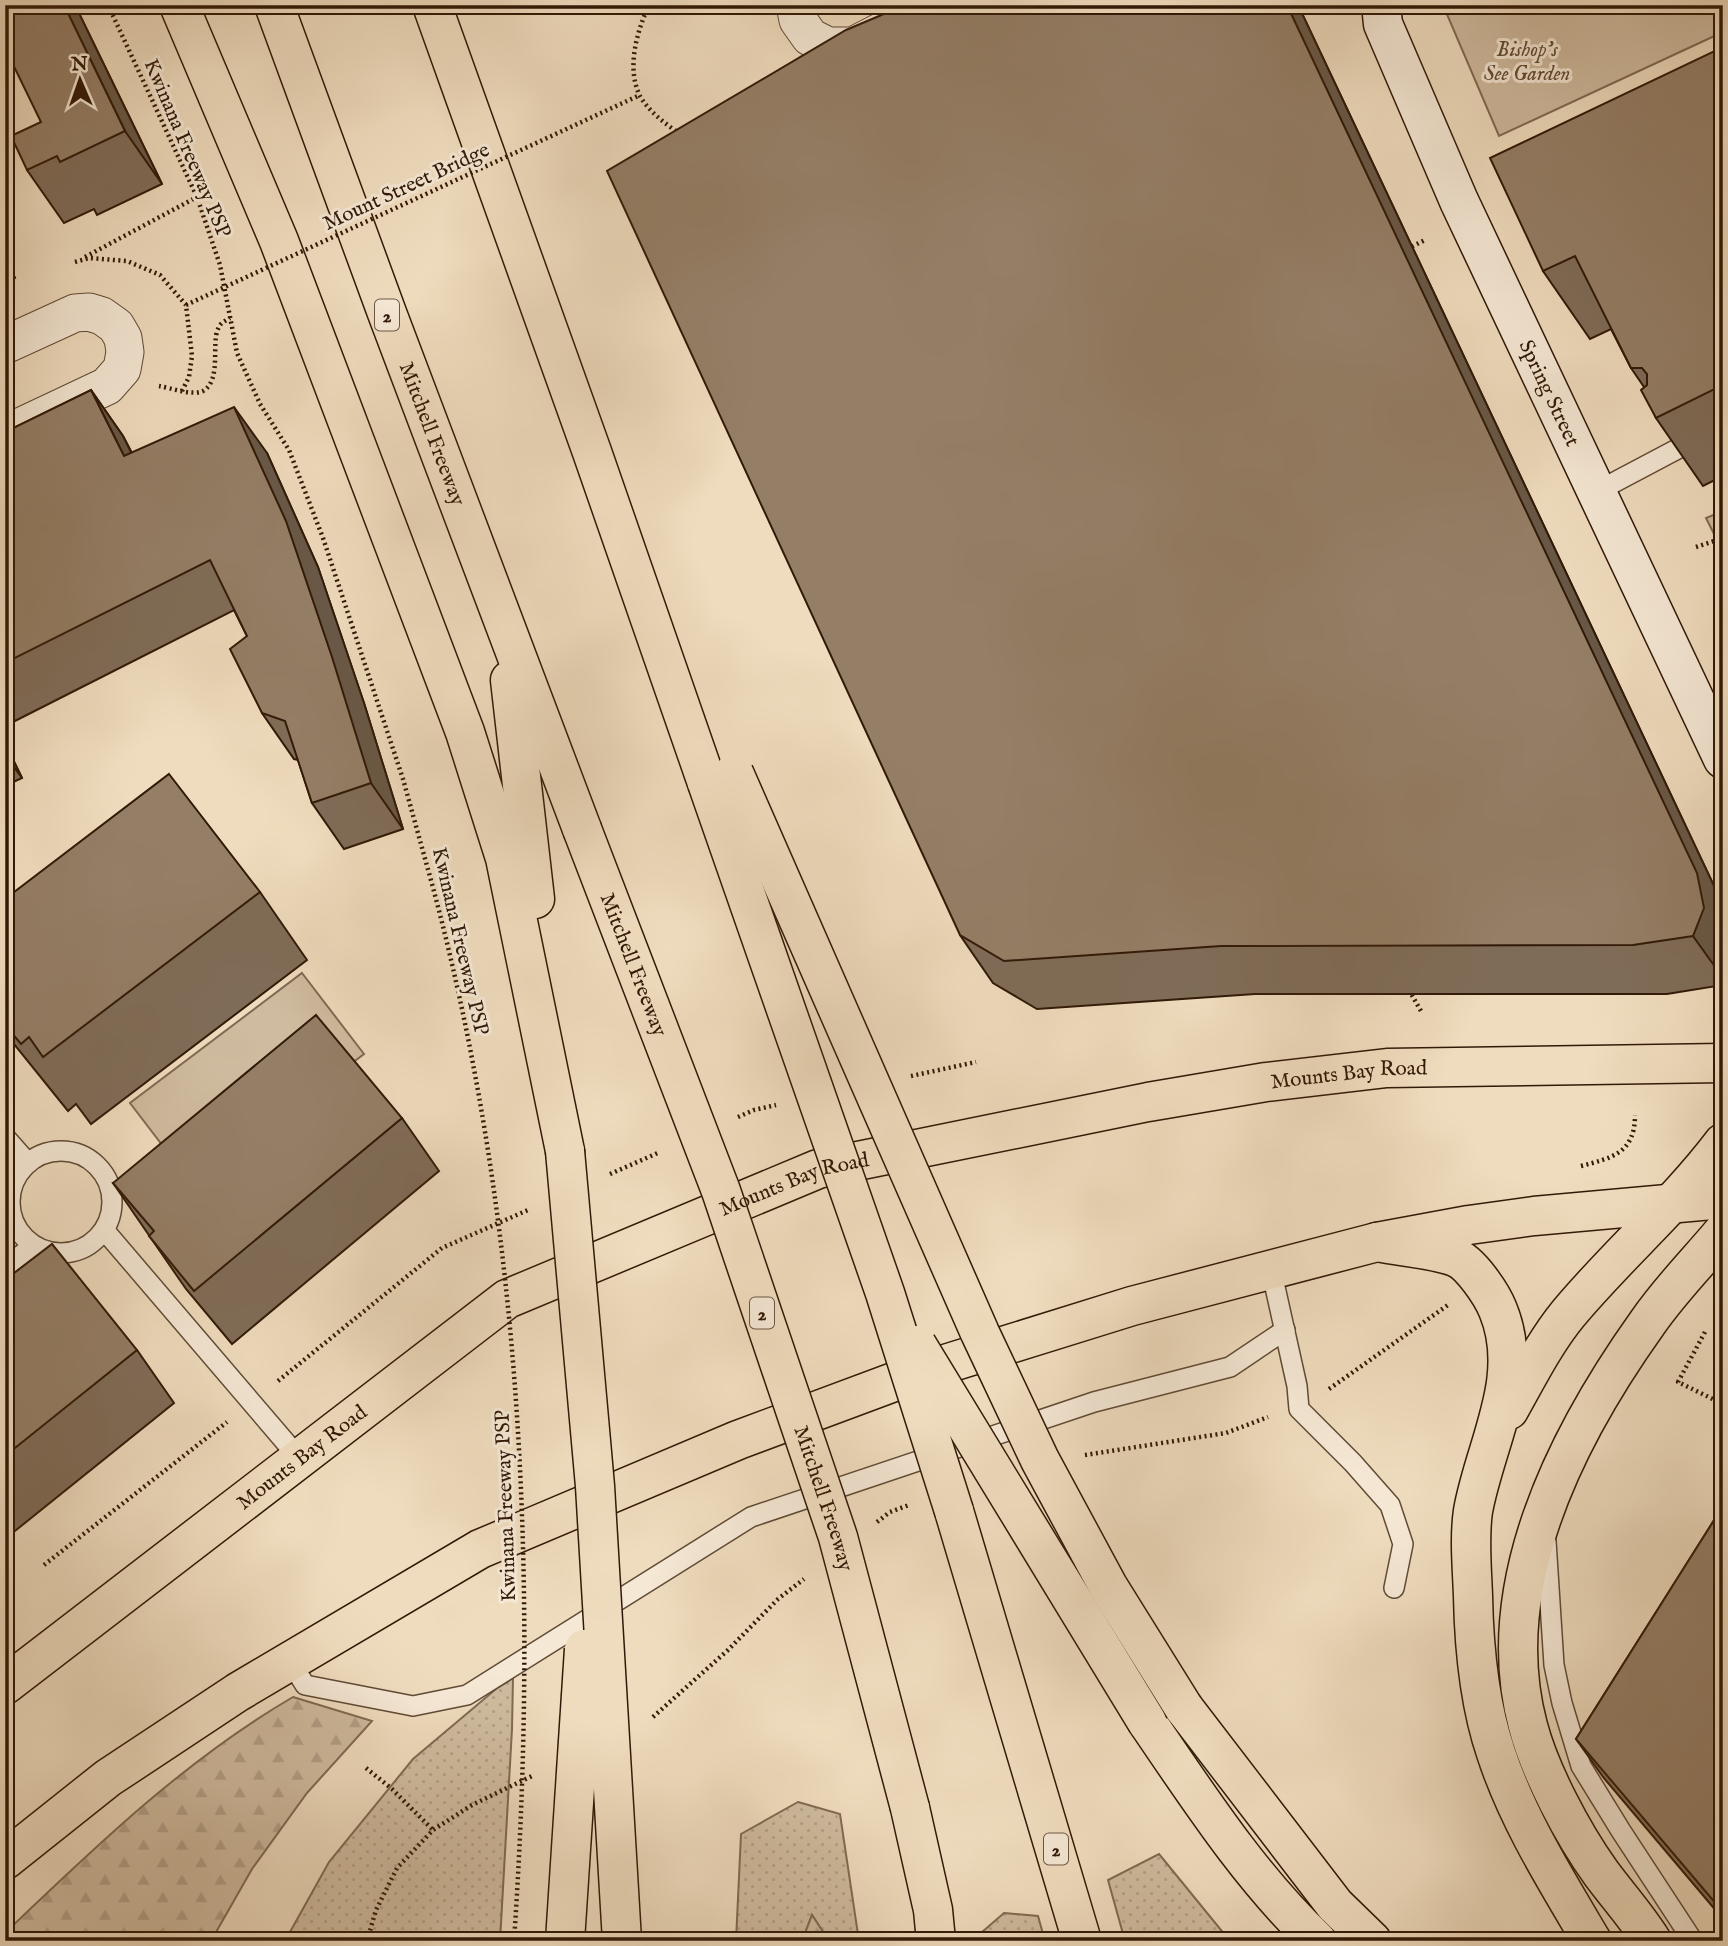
<svg xmlns="http://www.w3.org/2000/svg" width="1728" height="1946" viewBox="0 0 1728 1946" font-family="'IM FELL English',serif">
  <style>
    .grass { fill: url(#grass-dots); stroke: #806a53; stroke-width: 2 }
    .forest { fill: url(#forest-firs); stroke: #806a53; stroke-width: 2 }
    .green { fill: #cfbb9f; stroke: #806a53; stroke-width: 2 }
    .lines { fill: none; stroke-linecap: round; stroke-linejoin: round }
    .service-casing { stroke: #604a35; stroke-width: 22 }
    .minor-casing { stroke: #604a35; stroke-width: 39 }
    .secondary-casing { stroke: #311907; stroke-width: 41 }
    .primary-casing { stroke: #311907; stroke-width: 41 }
    .motorway-casing { stroke: #311907; stroke-width: 41 }
    .path { stroke: #311907; stroke-width: 4.5; stroke-dasharray: 2 3.5; stroke-linecap: butt }
    .service { stroke: #f5e8d5; stroke-width: 19 }
    .minor { stroke: #f5e8d5; stroke-width: 37 }
    .secondary { stroke: #f5e8d5; stroke-width: 38 }
    .primary { stroke: #efdcbe; stroke-width: 38 }
    .motorway { stroke: #efdcbe; stroke-width: 38 }
    .motorway-bridge-casing { stroke: #311907; stroke-width: 41; stroke-linecap: butt }
    .path-bridge { stroke: #311907; stroke-width: 4.5; stroke-dasharray: 2 3.5; stroke-linecap: butt }
    .motorway-bridge { stroke: #efdcbe; stroke-width: 38 }
    .wall { fill: #7f6c58; stroke: #311907; stroke-width: 2 }
    .shaded-wall { fill: #685847; stroke: #311907; stroke-width: 2 }
    .building { fill: #947e66; stroke: #311907; stroke-width: 2 }
    .labels { text-anchor: middle; stroke-width: 6; stroke-linejoin: round; paint-order: stroke }
    .shield { fill: #f5e8d5; stroke: #6c5745; stroke-width: 2 }
    .shield-label { font-size: 19px; font-weight: bold; fill: #311907 }
    .park-label { font-size: 21px; font-style: italic; fill: #604a35; stroke: #f5e8d5 }
    .street-label { font-size: 21px; fill: #311907; stroke: #f5e8d5 }
  </style>
  <defs>
    <pattern id="grass-dots" width="8" height="8" patternUnits="userSpaceOnUse" patternTransform="scale(1.75)"><rect width="8" height="8" fill="#cfbb9f"/><path d="M2 2h.1M6 6h.1" fill="none" stroke="#b2a087" stroke-width="1.8" stroke-linecap="round"/></pattern>
    <pattern id="forest-firs" width="22" height="20" patternUnits="userSpaceOnUse" patternTransform="scale(1.75)"><rect width="22" height="20" fill="#cfbb9f"/><path d="M5 1l3.5 6h-7zM16 11l3.5 6h-7z" fill="#b2a087"/></pattern>
  </defs>
  <rect width="100%" height="100%" fill="#efdcbe"/>
  <filter id="stains"><feTurbulence type="fractalNoise" baseFrequency=".00286" numOctaves="4"/><feColorMatrix values="0 0 0 0 .2 0 0 0 0 .09 0 0 0 0 .02 0 0 0 .5 -.17"/></filter>
  <radialGradient id="worn" r=".72"><stop offset=".6" stop-color="#630" stop-opacity="0"/><stop offset="1" stop-color="#630" stop-opacity=".3"/></radialGradient>
  <g class="grass">
    <path d="M513 1678 512 1729 500 1941H285L329 1862 413 1759 496 1689Z"/>
    <path d="M798 1802 840 1814 859 1941H829L812 1915 802 1941H736L741 1834Z"/>
    <path d="M1159 1854 1230 1941H1125L1108 1880Z"/>
    <path d="M1004 1913 1038 1916 1045 1941H982L981 1933Z"/>
  </g>
  <g class="forest">
    <path d="M293 1697 372 1721 307 1793 252 1869 211 1941H5V1933C95 1847 185 1760 293 1697Z"/>
    <path d="M812 1915 829 1941H802Z"/>
  </g>
  <g class="green">
    <path d="M1443 5H1723V32L1499 136Z"/>
    <path d="M1723 511V552L1706 518Z"/>
    <path d="M302 973 364 1054 192 1184 130 1103Z"/>
  </g>
  <g class="lines">
    <g class="service-casing">
      <g id="service">
        <path d="M1596 492 1683 446"/>
        <path d="M5 1137 28 1163"/>
        <circle cx="61" cy="1202" r="51"/>
        <path d="M105 1231 299 1458"/>
        <path d="M5 1267 33 1246"/>
        <path d="M1271 1269 1297 1386 1299 1409 1353 1463 1390 1505 1403 1544 1394 1588"/>
        <path d="M1546 1541 1554 1665 1562 1703 1581 1766 1621 1831 1693 1941"/>
        <path d="M290 1661 305 1685 413 1706 467 1695 751 1517 1094 1402 1230 1367 1285 1330"/>
      </g>
    </g>
    <g class="minor-casing">
      <g id="minor">
        <path d="M795 5 798 20 810 37 828 46H853L932 5"/>
        <path d="M5 345 75 313 89 312 102 316 116 326 123 338 125 352 122 369 107 386 5 434"/>
      </g>
    </g>
    <g class="secondary-casing">
      <g id="secondary">
        <path id="s1" d="M1381 5 1383 24 1459 201 1723 759"/>
      </g>
    </g>
    <g class="primary-casing">
      <g id="primary">
        <path id="s2" d="M5 1685 507 1299 818 1169 1148 1102 1266 1082 1387 1068 1723 1063"/>
        <path d="M5 1860 108 1778 238 1692 480 1549 738 1440 926 1370 1132 1306 1377 1242 1469 1225 1534 1216 1723 1199"/>
      </g>
    </g>
    <g class="motorway-casing">
      <g id="motorway">
        <path d="M179 5 279 241 465 732 505 858 565 1151"/>
        <path id="s3" d="M274 5 387 313 582 829"/>
        <path d="M432 5 592 452 707 783"/>
        <path d="M510 680 535 899"/>
        <path d="M1377 1242C1400 1247 1434 1249 1455 1257 1471 1263 1492 1295 1498 1310 1526 1378 1485 1444 1473 1511 1469 1538 1472 1568 1473 1596 1474 1648 1479 1703 1496 1753 1518 1820 1556 1880 1592 1941"/>
        <path d="M1509 1410C1527 1378 1545 1342 1568 1314 1617 1255 1676 1205 1723 1143"/>
        <path d="M954 1511 1082 1941"/>
        <path d="M1184 1708 1335 1905 1372 1941"/>
        <path d="M1147 1722C1199 1798 1250 1877 1317 1941"/>
        <path d="M910 1808 933 1910 936 1941"/>
        <path d="M1652 1941C1637 1917 1618 1896 1601 1873 1573 1834 1540 1772 1528 1726 1490 1584 1568 1434 1648 1322 1670 1290 1698 1262 1723 1232"/>
      </g>
    </g>
    <g class="path">
      <path d="M108 5 197 197 220 265 237 353 260 404 289 450 323 538 403 779 432 884"/>
      <path d="M649 5C637 31 626 68 640 96 649 112 666 124 680 134"/>
      <path d="M1407 249 1425 240"/>
      <path d="M85 257 197 197"/>
      <path d="M75 262 89 258 127 261 160 275 186 305 192 356 189 377 182 391"/>
      <path d="M159 386C171 388 192 396 203 391 222 380 211 344 218 329 220 323 225 321 230 318"/>
      <path d="M1696 547 1723 538"/>
      <path d="M1409 990 1421 1011"/>
      <path d="M911 1076 976 1062"/>
      <path d="M738 1117 754 1110 776 1105"/>
      <path d="M1581 1166C1612 1158 1635 1153 1635 1115"/>
      <path d="M610 1174 660 1152"/>
      <path d="M1705 1332 1678 1382 1723 1404"/>
      <path d="M278 1381 442 1248 528 1210"/>
      <path d="M1329 1389 1448 1305"/>
      <path d="M1085 1455 1226 1433 1268 1417"/>
      <path d="M877 1522 890 1512 909 1505"/>
      <path d="M44 1565 227 1422"/>
      <path d="M653 1717 728 1650 778 1599 804 1579"/>
      <path d="M366 1768 392 1789 433 1830"/>
      <path d="M367 1941 376 1910 397 1868 433 1830 472 1805 532 1776"/>
    </g>
    <use href="#service" class="service"/>
    <use href="#minor" class="minor"/>
    <use href="#secondary" class="secondary"/>
    <use href="#primary" class="primary"/>
    <use href="#motorway" class="motorway"/>
    <g class="motorway-bridge-casing">
      <g id="motorway-bridge">
        <path d="M734 773 980 1333 1040 1460 1108 1586 1184 1708"/>
        <path d="M707 783 885 1293 954 1511"/>
        <path id="s4" d="M582 829 721 1191 838 1537 910 1808"/>
        <path d="M565 1151 595 1486 622 1941"/>
        <path d="M917 1345 1147 1722"/>
        <path d="M565 1941 584 1649"/>
      </g>
    </g>
    <g class="path-bridge">
      <path d="M186 305 640 95"/>
      <path d="M432 884C524 1227 538 1588 514 1941"/>
    </g>
    <use href="#motorway-bridge" class="motorway-bridge"/>
  </g>
  <g class="wall">
    <path d="M75 5 162 184 97 215 94 209 64 223 27 170Z"/>
    <path d="M1298 5 1723 905V985L1667 994H1255L1037 1009 993 983 960 935Z"/>
    <path d="M1723 47V476L1703 486 1656 418 1644 387 1631 368 1611 329 1590 339 1543 271Z"/>
    <path d="M5 258 15 278 5 282Z"/>
    <path d="M91 390 123 436 132 453H267L318 567 364 703 403 829 344 849 312 803 298 760 294 759 262 713 247 636 234 610 5 726V432Z"/>
    <path d="M5 743 22 778 5 786Z"/>
    <path d="M260 892 307 960 91 1124 76 1104 68 1111 5 1033V899Z"/>
    <path d="M402 1118 439 1171 232 1344 186 1289 113 1183Z"/>
    <path d="M5 1187 9 1193 5 1196Z"/>
    <path d="M5 1280 137 1350 174 1403 5 1539Z"/>
    <path d="M1723 1506V1919L1603 1777 1576 1739Z"/>
  </g>
  <g class="shaded-wall">
    <path d="M64 5H75L162 184 125 131Z"/>
    <path d="M1287 5H1298L1723 905V978L1693 936Z"/>
    <path d="M5 258 15 278 5 265Z"/>
    <path d="M91 390 123 436 156 502 124 456Z"/>
    <path d="M234 407 267 453 318 567 364 703 403 829 371 783Z"/>
    <path d="M5 743 22 778 5 755Z"/>
  </g>
  <g class="building">
    <path d="M5 5H64L125 131 60 162 57 156 27 170 11 136 41 122 5 48Z"/>
    <path d="M905 5H1287L1697 873 1704 908 1693 936 1633 945 1221 946 1004 961 960 935 607 171 846 30Z"/>
    <path d="M1723 47V385L1656 418 1641 390 1647 385V374L1642 368H1631L1575 256 1543 271 1490 158Z"/>
    <path d="M91 390 124 456 234 407 286 521 332 657 371 783 312 803 285 721 262 713 230 649 247 636 210 560 5 663V432Z"/>
    <path d="M169 774 260 892 43 1057 29 1037 21 1044 5 1025V899Z"/>
    <path d="M316 1015 402 1118 194 1291 149 1236 154 1231 113 1183Z"/>
    <path d="M52 1244 137 1350 5 1456V1280Z"/>
    <path d="M1723 1506V1912L1576 1739Z"/>
  </g>
  <g class="labels">
    <g class="shield">
      <rect x="375" y="299.5" width="24" height="31" rx="5"/>
      <rect x="750" y="1297.5" width="24" height="31" rx="5"/>
      <rect x="1044" y="1833.5" width="24" height="31" rx="5"/>
    </g>
    <g class="shield-label">
      <text x="387" y="322">2</text>
      <text x="762" y="1320">2</text>
      <text x="1056" y="1856">2</text>
    </g>
    <g class="park-label">
      <text x="1527" y="56">Bishop's<tspan x="1527" dy="24">See Garden</tspan></text>
    </g>
    <g class="street-label">
      <text transform="translate(188 148) rotate(67)" y="7">Kwinana Freeway PSP</text>
      <text transform="translate(406 186) rotate(-25)" y="7">Mount Street Bridge</text>
      <text dy="7" stroke="none"><textPath href="#s1" startOffset="424">Spring Street</textPath></text>
      <text dy="7" stroke="none"><textPath href="#s3" startOffset="457">Mitchell Freeway</textPath></text>
      <text transform="translate(461 941) rotate(77)" y="7">Kwinana Freeway PSP</text>
      <text dy="7" stroke="none"><textPath href="#s4" startOffset="145">Mitchell Freeway</textPath></text>
      <text dy="7" stroke="none"><textPath href="#s2" startOffset="1510">Mounts Bay Road</textPath></text>
      <text dy="7" stroke="none"><textPath href="#s2" startOffset="943">Mounts Bay Road</textPath></text>
      <text dy="7" stroke="none"><textPath href="#s2" startOffset="374">Mounts Bay Road</textPath></text>
      <text dy="7" stroke="none"><textPath href="#s4" startOffset="712">Mitchell Freeway</textPath></text>
      <text transform="translate(505 1506) rotate(-92)" y="7">Kwinana Freeway PSP</text>
    </g>
  </g>
  <rect width="1728" height="1946" fill="none" stroke="#efdcbe" stroke-width="28"/>
  <rect x="7" y="7" width="1714" height="1932" fill="none" stroke="#311907" stroke-width="3.5"/>
  <rect x="14" y="14" width="1700" height="1918" fill="none" stroke="#311907" stroke-width="2"/>
  <g transform="translate(80 80) rotate(358)" stroke="#f5e8d5" stroke-width="5" paint-order="stroke">
  <path d="M0-5L12 26L0 18L-12 26Z" fill="#311907"/>
  <text y="-10" font-size="19" font-weight="bold" text-anchor="middle" fill="#311907">N</text>
  </g>
  <rect width="100%" height="100%" filter="url(#stains)"/>
  <rect width="100%" height="100%" fill="url(#worn)"/>
</svg>
